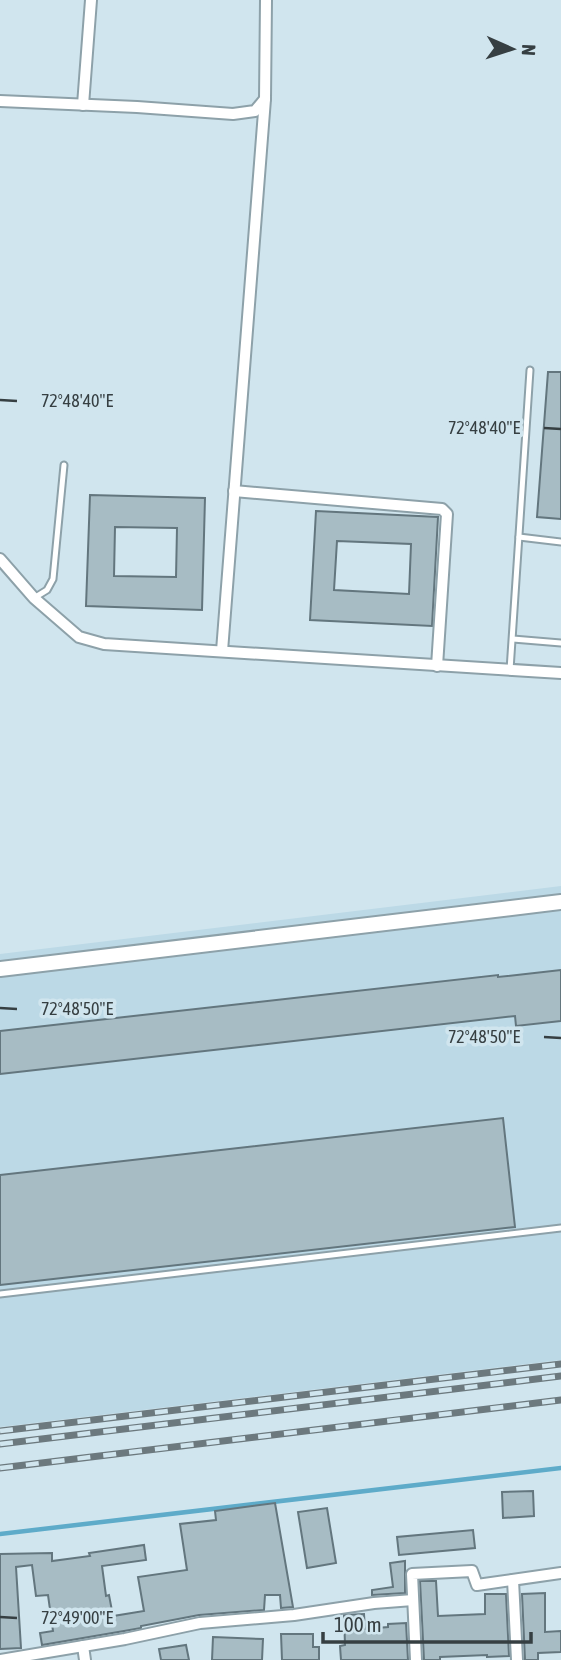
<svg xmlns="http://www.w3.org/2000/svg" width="561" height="1660" viewBox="0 0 561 1660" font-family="'Asap Condensed',sans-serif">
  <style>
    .built { fill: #bcd9e6 }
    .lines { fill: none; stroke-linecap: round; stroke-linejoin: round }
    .stream { stroke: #5eabc9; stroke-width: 4.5 }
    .building { fill: #a7bcc4; stroke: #63767e; stroke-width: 2; fill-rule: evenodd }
    .service-casing { stroke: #8da1a9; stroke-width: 9 }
    .minor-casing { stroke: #8da1a9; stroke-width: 14 }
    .tertiary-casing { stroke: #8da1a9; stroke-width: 18 }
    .service { stroke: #fff; stroke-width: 5 }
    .minor { stroke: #fff; stroke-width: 10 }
    .tertiary { stroke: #fff; stroke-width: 14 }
    .rail-casing { stroke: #6c797e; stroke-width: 7 }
    .rail { stroke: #d0e5ee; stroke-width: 4.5; stroke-dasharray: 13; stroke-linecap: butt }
    .ticks { fill: none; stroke: #363f42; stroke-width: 2.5 }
    .ticks-label { font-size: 18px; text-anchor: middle; fill: #363f42; stroke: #d0e5ee; stroke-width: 7; stroke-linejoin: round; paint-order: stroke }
  </style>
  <rect width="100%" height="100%" fill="#d0e5ee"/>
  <path class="built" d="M561 886V1360L0 1427V954Z"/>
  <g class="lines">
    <path class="stream" d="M0 1534 561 1468"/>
  </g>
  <g class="building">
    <path d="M548 372H561V519L537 517Z"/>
    <path d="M90 495 205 498 202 610 86 606ZM115 527 177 528 176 577 114 576Z"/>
    <path d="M316 511 438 517 432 626 310 620ZM337 541 411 544 409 594 334 590Z"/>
    <path d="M561 970V1021L516 1026 515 1016 0 1074V1031L498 975V977Z"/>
    <path d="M503 1118 515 1227 0 1285V1175Z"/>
    <path d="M533 1491 534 1516 503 1518 502 1492Z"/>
    <path d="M275 1503 293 1607 281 1608 280 1595H265L264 1610 199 1615 141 1626V1628L124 1631 42 1645 40 1633 53 1631 48 1595 36 1596 32 1565 16 1567 21 1648 0 1649V1554L52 1553V1561L90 1556 89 1553 144 1545 146 1560 102 1566 106 1596 109 1595 113 1616 144 1611 138 1577 187 1570 180 1524 216 1520 215 1511Z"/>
    <path d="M327 1508 336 1563 307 1568 298 1512Z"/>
    <path d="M473 1530 475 1548 399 1555 397 1537Z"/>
    <path d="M405 1561V1593L372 1595V1590L393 1587 390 1563Z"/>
    <path d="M420 1581H436L438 1616 485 1614V1594H506L509 1656 487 1657V1655L440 1657V1660H424Z"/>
    <path d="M545 1593V1632L561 1631V1652L538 1653V1660H525L522 1594Z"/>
    <path d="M364 1614 365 1629 388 1627V1624L406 1623 408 1660H341L340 1646 345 1645 344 1615Z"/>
    <path d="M281 1634H313V1647H319V1660H282Z"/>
    <path d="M213 1637 263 1639 262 1660H212Z"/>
    <path d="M186 1645 189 1660H161L159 1649Z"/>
  </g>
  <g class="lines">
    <g class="service-casing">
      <g id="service">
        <path d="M519 537 561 542"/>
        <path d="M34 598 47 590 53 579 64 465"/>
        <path d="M513 639 561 643"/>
        <path d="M510 670 530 370"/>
        <path d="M0 1294 561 1228"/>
      </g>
    </g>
    <g class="minor-casing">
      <g id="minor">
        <path d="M0 101 137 107 233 114 255 111 265 99 266 0"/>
        <path d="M83 105 91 0"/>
        <path d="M234 491 442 509 447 514 437 666"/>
        <path d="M0 559 34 598 79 637 104 644 561 673"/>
        <path d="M222 651 265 99"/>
        <path d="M513 1580 517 1660"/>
        <path d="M83 1646 85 1660"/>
        <path d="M0 1660 125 1639 200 1623 294 1615 374 1603 413 1600"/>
        <path d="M416 1660 412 1574 472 1571 477 1585 561 1573"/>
      </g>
    </g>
    <g class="tertiary-casing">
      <path id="tertiary" d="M0 969 561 902"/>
    </g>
    <use href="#service" class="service"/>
    <use href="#minor" class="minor"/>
    <use href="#tertiary" class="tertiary"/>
    <g class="rail-casing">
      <g id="rail">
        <path d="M0 1431 561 1364"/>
        <path d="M0 1444 561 1376"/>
        <path d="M0 1468 561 1400"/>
      </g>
    </g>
    <use href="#rail" class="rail"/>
  </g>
  <path class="ticks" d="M0 400 17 401M544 428 561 429M0 1008 17 1009M544 1037 561 1038M0 1617 17 1618"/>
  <g class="ticks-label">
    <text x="77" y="407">72°48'40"E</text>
    <text x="484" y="434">72°48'40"E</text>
    <text x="77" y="1015">72°48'50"E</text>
    <text x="484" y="1043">72°48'50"E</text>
    <text x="77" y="1624">72°49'00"E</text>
  </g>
  <g transform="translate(512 49) rotate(93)" stroke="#d0e5ee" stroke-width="5" paint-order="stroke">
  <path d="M0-5L12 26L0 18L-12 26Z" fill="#363f42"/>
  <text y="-10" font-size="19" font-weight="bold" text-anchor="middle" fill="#363f42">N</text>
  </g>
  <path d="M323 1632v10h208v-10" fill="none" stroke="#363f42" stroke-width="3.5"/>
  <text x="334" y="1632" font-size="21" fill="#363f42" stroke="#d0e5ee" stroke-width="5" paint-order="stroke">100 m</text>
</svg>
